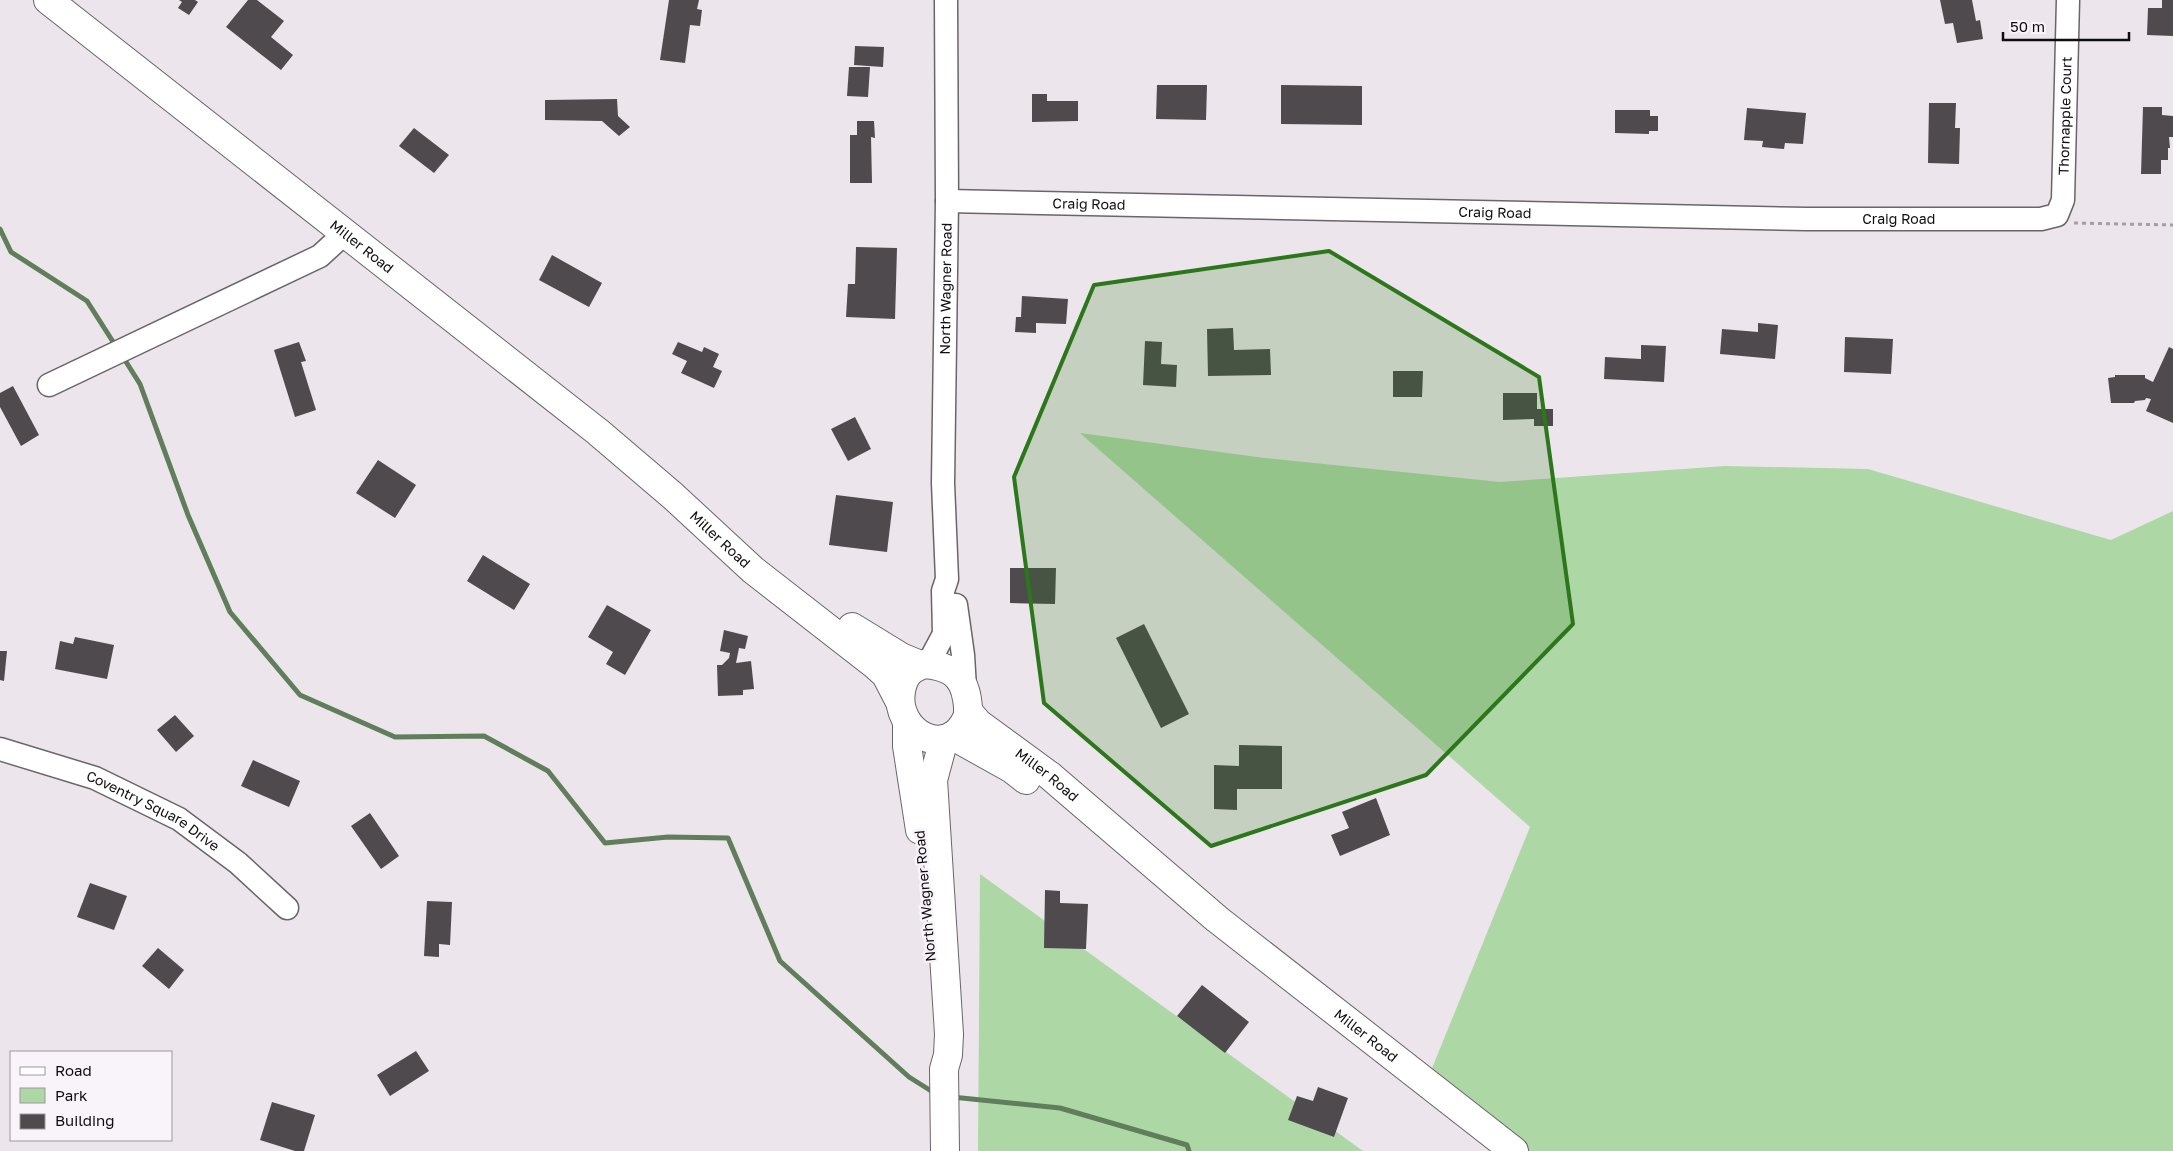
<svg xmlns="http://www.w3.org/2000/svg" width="2173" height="1151" viewBox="0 0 2173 1151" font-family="'Golos Text',sans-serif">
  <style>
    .green { fill: #aed7a6 }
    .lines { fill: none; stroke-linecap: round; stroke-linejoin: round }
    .stream { stroke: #607e5b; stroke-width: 5 }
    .building { fill: #4e4a4e }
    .minor-casing { stroke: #6a656a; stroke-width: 25 }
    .major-casing { stroke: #6a656a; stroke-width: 30 }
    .path { stroke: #a49fa4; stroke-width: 3; stroke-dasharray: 4 4; stroke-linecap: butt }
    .minor { stroke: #fff; stroke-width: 22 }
    .major { stroke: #fff; stroke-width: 28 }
    .marked { fill: #2c761b; fill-opacity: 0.2; stroke: #2c761b; stroke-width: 4; stroke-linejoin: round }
    .labels { text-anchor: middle; stroke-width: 5; stroke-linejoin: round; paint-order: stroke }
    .street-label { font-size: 14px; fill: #0f0d0f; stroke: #f9f4fa }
  </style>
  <rect width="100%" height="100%" fill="#ece6ec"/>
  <g class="green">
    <path d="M1080 433 1264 458 1500 482 1725 466 1868 469 2111 540 2173 511V1151H1514L1426 1083 1530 827Z"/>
    <path d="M980 874 1363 1151H978Z"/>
  </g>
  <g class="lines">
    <g class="stream">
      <path d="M0 229 11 252 87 301 117 348"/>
      <path d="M123 357 140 384 188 515 230 612 300 695 395 737 484 736 548 771 605 843 668 837 728 838 780 961 909 1077 936 1094"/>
      <path d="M952 1097 1060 1108 1187 1145 1189 1151"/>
    </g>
  </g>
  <g class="building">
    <path d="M179 0H195L198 2 189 15 178 8 182 2Z"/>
    <path d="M248 0H257L284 21 271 37 293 55 281 70 226 27Z"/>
    <path d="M669 0H699L697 9 702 10 700 26 690 25 685 63 660 60Z"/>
    <path d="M1940 0H1972L1976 21 1980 20 1983 39 1957 43 1953 23 1945 24Z"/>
    <path d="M2162 0H2173V36L2147 35 2148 8H2162Z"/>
    <path d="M855 46 884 47 883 67 854 65Z"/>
    <path d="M849 67H870L868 97 847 96Z"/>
    <path d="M1157 85H1207L1206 120 1156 119Z"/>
    <path d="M1281 85 1362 86V125L1281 124Z"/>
    <path d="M1032 94H1047V101H1078V121L1032 122Z"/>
    <path d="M617 99 618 116 630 127 619 136 602 121 545 120V100Z"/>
    <path d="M1929 103H1956L1955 128H1960L1959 164 1928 163Z"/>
    <path d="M2143 107H2162V115L2173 116V137H2169L2170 148H2168V160H2161V174H2141Z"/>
    <path d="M1747 108 1806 113 1803 144 1785 143 1784 149 1762 147 1763 141 1744 140Z"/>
    <path d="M1615 110H1650V116H1658V131H1649V134L1615 133Z"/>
    <path d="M857 121H874L875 138 871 137 872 183H850V135H857Z"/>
    <path d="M414 128 449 155 434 173 399 146Z"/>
    <path d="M856 247 897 248 895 319 846 317 848 284H855Z"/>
    <path d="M552 255 602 283 589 307 539 280Z"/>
    <path d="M1022 296 1068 299 1066 324 1036 323V333L1015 332 1016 317H1021Z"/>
    <path d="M1758 323 1778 325 1775 359 1720 354 1722 329 1758 332Z"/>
    <path d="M1233 328 1234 350 1270 349 1271 375 1208 376 1207 329Z"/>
    <path d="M1845 337 1893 339 1891 374 1844 372Z"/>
    <path d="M1145 341 1162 342 1161 364 1177 365 1176 387 1143 385Z"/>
    <path d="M299 342 306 361 301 362 316 410 295 417 274 350Z"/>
    <path d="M678 342 702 352 704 347 719 354 713 367 722 371 714 388 681 373 687 361 672 354Z"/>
    <path d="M1641 345 1666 346 1664 382 1604 379 1605 357 1641 359Z"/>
    <path d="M2169 347 2173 349V423L2146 411 2151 399 2146 398 2145 400 2135 401 2134 403H2111L2108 378 2115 377V375H2145V378L2153 382Z"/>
    <path d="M1393 371H1423L1422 397H1393Z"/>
    <path d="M13 386 39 435 21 446 0 407V393Z"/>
    <path d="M1503 393H1537V409H1553V426H1534V419L1503 420Z"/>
    <path d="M855 417 871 449 848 461 831 429Z"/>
    <path d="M378 460 416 485 395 518 356 493Z"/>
    <path d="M836 495 893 502 887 552 829 545Z"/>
    <path d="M483 555 530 584 514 610 467 581Z"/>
    <path d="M1010 568H1056L1055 604 1010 603Z"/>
    <path d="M607 605 651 630 625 675 606 664 613 652 588 637Z"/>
    <path d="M1144 624 1189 714 1161 728 1116 638Z"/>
    <path d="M724 630 748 636 745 649 739 648 736 663 751 661 754 689 743 690V695L718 696 717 665H722L729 658 730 653 720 651Z"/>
    <path d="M75 637 114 645 107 679 55 669 60 641 73 644Z"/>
    <path d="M0 651H7L4 681 0 680Z"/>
    <path d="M175 715 194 736 176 752 157 730Z"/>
    <path d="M1239 745 1282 746V789H1237V810L1214 809V765L1239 766Z"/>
    <path d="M253 760 300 781 289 807 241 786Z"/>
    <path d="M1376 798 1390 835 1340 856 1331 835 1349 828 1342 812Z"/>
    <path d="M370 813 399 856 381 869 351 826Z"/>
    <path d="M90 883 127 896 114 930 77 917Z"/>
    <path d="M1045 890 1060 891V903L1088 904 1086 949 1044 948Z"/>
    <path d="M427 901 452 902 450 945 439 944V957L424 956Z"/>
    <path d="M158 948 184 970 169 989 142 966Z"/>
    <path d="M1202 985 1249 1022 1225 1053 1177 1016Z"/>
    <path d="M416 1051 429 1071 390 1096 377 1075Z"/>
    <path d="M1318 1087 1348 1098 1334 1137 1288 1120 1297 1096 1313 1101Z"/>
    <path d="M272 1102 315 1115 304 1151H295L260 1140Z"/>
  </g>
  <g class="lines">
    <g class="minor-casing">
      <g id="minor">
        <path id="s1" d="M947 201 1807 219H2041L2057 215 2063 200 2068 0"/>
        <path d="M49 385 320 256 345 233"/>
        <path d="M956 605 963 655 965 688"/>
        <path id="s2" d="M928 664 944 634 943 591 947 579 943 483 947 201 946 0"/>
        <path id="s3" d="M0 749 95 778 179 819 238 863 287 908"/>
      </g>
    </g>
    <g class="major-casing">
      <g id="major">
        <path id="s4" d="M48 0 598 432 673 496 753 570 875 665 886 675 900 702"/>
        <path d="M852 627 901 657 920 665"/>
        <path d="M924 664C949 666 963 674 967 699 968 705 969 712 967 718 947 762 894 732 901 691 904 675 910 669 924 664Z"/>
        <path id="s5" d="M968 711 978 723 1049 775 1217 919 1514 1151"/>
        <path d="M907 722V746L920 830"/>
        <path d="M953 736 1012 769 1026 780"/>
        <path d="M944 739 933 780 949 1034 948 1055 944 1069 945 1151"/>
      </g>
    </g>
    <path class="path" d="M2074 223 2173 225"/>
    <use href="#minor" class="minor"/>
    <use href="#major" class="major"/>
  </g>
  <path class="marked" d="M1329 251 1539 377 1573 624 1426 775 1211 846 1044 703 1014 477 1094 285Z"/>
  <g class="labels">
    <g class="street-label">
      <text dy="5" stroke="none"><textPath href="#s1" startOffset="1211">Thornapple Court</textPath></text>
      <text dy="5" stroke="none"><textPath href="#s1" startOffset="142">Craig Road</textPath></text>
      <text dy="5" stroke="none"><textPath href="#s1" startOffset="548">Craig Road</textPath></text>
      <text dy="5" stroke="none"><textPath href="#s1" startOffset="952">Craig Road</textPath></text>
      <text dy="5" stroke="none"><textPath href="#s4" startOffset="399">Miller Road</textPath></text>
      <text dy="5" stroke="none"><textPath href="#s2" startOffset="380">North Wagner Road</textPath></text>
      <text dy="5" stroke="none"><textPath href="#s4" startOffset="862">Miller Road</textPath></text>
      <text dy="5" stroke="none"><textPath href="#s5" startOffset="102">Miller Road</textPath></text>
      <text dy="5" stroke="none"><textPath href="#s3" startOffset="166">Coventry Square Drive</textPath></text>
      <text transform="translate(925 896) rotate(-95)" y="5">North Wagner Road</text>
      <text dy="5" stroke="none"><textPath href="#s5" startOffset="514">Miller Road</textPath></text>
    </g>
  </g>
  <rect x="10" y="1051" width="162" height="90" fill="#f9f4fa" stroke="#9b989c"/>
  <rect x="20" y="1067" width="25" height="8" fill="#ffffff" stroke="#9b989c"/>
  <text x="55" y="1076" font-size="15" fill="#0f0d0f">Road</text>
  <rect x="20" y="1088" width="25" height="15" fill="#aed7a6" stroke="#9b989c"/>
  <text x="55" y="1101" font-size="15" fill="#0f0d0f">Park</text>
  <rect x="20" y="1114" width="25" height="15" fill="#4e4a4e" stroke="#9b989c"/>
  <text x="55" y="1126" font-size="15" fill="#0f0d0f">Building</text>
  <path d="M2003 32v8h126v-8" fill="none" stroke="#0f0d0f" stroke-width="2.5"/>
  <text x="2010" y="32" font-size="15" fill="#0f0d0f" stroke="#f9f4fa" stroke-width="4" paint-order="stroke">50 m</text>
</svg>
